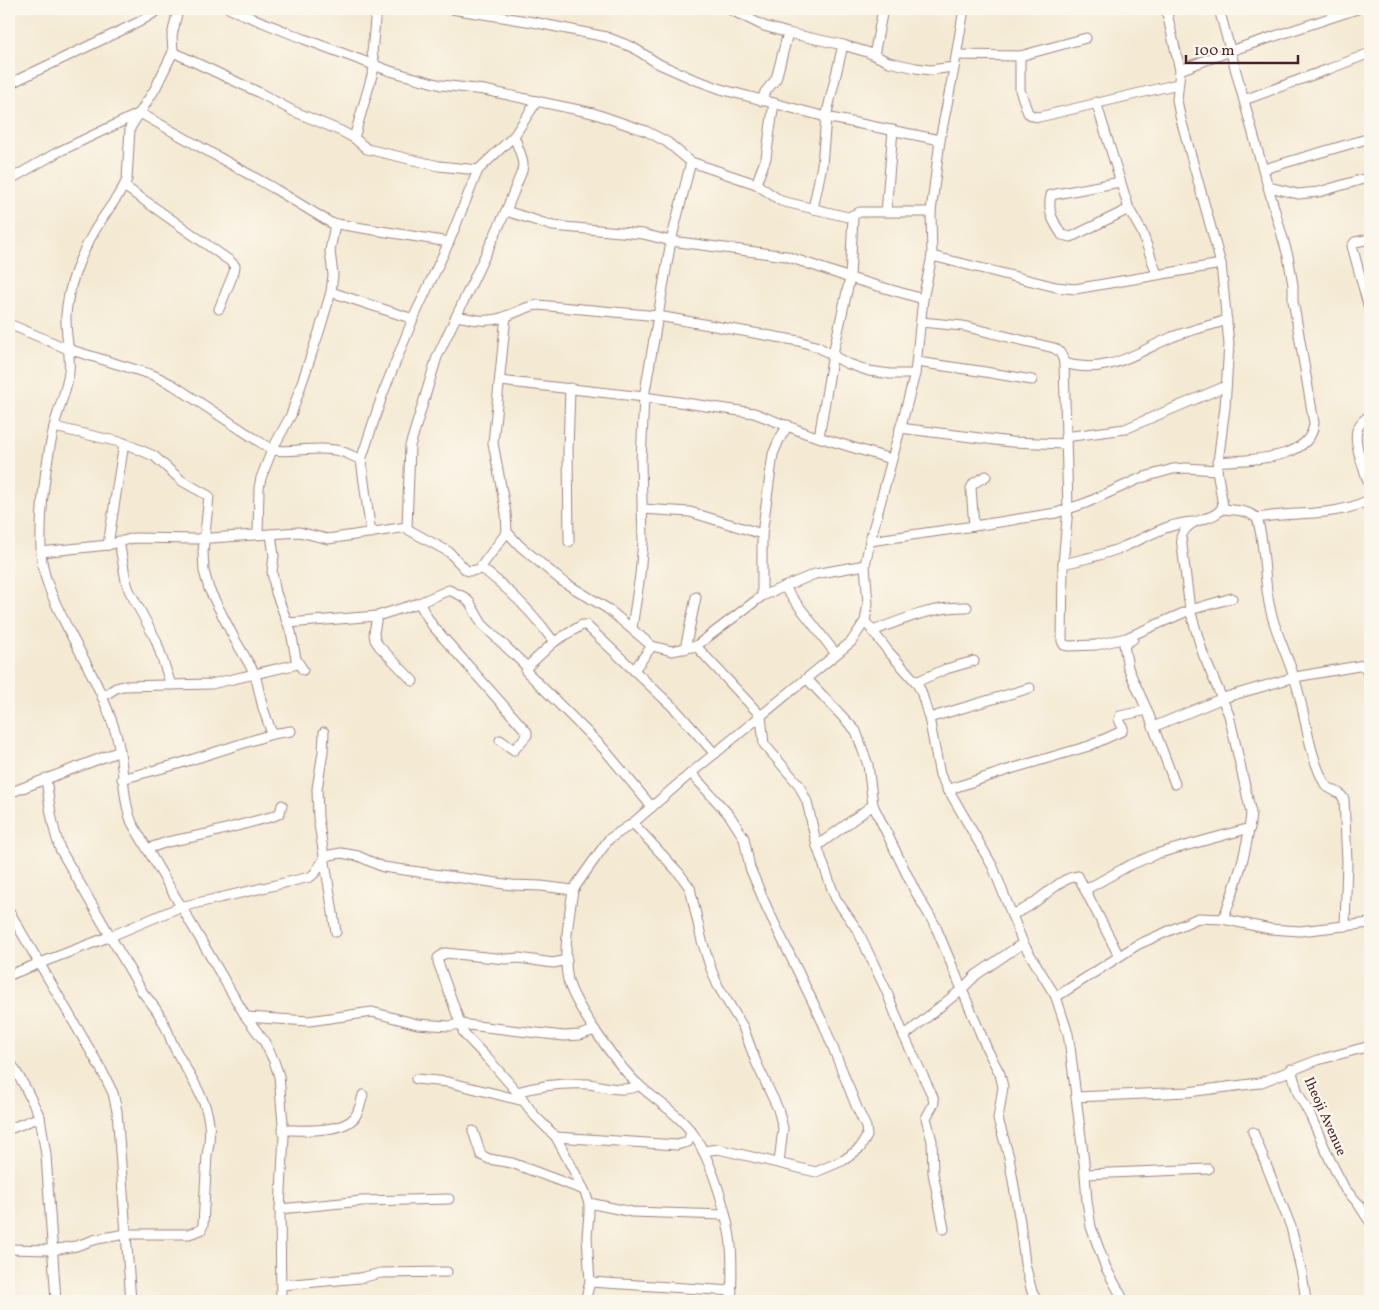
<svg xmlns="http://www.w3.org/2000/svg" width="1379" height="1310" viewBox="0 0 1379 1310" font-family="Vollkorn,serif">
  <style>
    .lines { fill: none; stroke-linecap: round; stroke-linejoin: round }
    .street-casing { stroke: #9f847f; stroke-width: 11 }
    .street { stroke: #fff; stroke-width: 9 }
    .labels { text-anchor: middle; stroke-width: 5; stroke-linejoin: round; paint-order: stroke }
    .street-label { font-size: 14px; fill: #4a1f2b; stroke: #fbf7ec }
  </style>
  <rect width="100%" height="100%" fill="#fbf7ec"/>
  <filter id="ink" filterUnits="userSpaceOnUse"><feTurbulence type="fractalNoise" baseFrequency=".02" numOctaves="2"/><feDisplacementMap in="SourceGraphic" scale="10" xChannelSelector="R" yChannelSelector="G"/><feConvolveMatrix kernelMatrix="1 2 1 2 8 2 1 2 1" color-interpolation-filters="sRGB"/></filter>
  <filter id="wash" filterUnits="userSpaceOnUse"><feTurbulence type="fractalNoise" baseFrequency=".0096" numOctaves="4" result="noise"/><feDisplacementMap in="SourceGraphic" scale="20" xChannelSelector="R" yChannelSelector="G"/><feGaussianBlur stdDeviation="1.12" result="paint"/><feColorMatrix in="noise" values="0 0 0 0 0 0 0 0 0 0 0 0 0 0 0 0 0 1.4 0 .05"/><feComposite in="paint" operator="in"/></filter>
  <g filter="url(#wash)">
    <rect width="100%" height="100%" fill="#f4ead3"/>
  </g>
  <g filter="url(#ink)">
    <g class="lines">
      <g class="street-casing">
        <g id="street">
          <path d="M178 9 172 36 173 52 155 89 130 128 127 179 124 186C115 201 104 215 95 230 80 255 68 287 66 315 65 334 71 353 69 372 67 390 58 409 54 427 45 467 40 509 41 550 42 581 58 608 71 635 88 666 106 700 116 734 125 764 121 795 132 823L246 1017 264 1041 274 1061 279 1076 284 1136 280 1209 281 1301"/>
          <path d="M230 9 304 39 390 71 441 85 484 90 593 113 625 124 646 131 667 142 691 162 756 184 781 201 848 217 860 212H931"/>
          <path d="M451 9 533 22 606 37 632 47 659 64 693 79 724 90 826 117 940 140"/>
          <path d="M729 9 764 26 788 33 843 45 867 52 889 62 916 68 930 70 954 67"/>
          <path d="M1166 9 1180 70 1177 100 1180 116 1221 264 1229 344 1225 407 1217 470 1223 506C1214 524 1191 513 1181 537L1190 610 1203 654 1229 715 1251 813C1248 850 1236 885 1223 919"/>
          <path d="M173 52 258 92 293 111 341 131 354 138 367 149 439 166 478 170"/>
          <path d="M874 55 883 9"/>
          <path d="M957 55 1020 56 1086 38"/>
          <path d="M1020 56V90L1028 113 1033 116 1039 117 1178 84"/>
          <path d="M1180 70 1230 51 1357 9"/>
          <path d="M9 84 139 22 160 9"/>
          <path d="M1244 100 1329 69 1370 53"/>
          <path d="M762 101 765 92 776 79 788 33"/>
          <path d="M1096 102 1129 209 1142 232 1157 274"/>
          <path d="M354 138 375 65 372 53 376 9"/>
          <path d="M1264 169 1370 138"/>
          <path d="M9 180 58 152 140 113 275 189 331 223 449 242"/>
          <path d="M1120 182 1051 195C1047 212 1053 221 1062 235L1071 237 1129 209"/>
          <path d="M756 184 766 158 774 103"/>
          <path d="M124 186 230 261 235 266 234 272 219 309"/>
          <path d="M1269 187 1298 194 1319 192 1370 177"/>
          <path d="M813 209 822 165 826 117 843 45"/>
          <path d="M506 211 522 171 523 164 521 155 514 136"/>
          <path d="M886 212 893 130"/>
          <path d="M1370 239 1355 242 1352 246 1370 312"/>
          <path d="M932 256 1056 287 1075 289 1221 264"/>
          <path d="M331 292 413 319"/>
          <path d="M457 316C471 319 487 323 501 318 514 314 524 307 538 305L658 316 799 341 818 347 846 363 869 371 890 374H915"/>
          <path d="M506 316 493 443 506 513 507 532 520 546 562 581 608 609 652 646 672 651 696 646 762 596 815 574 865 565"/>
          <path d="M921 322 963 326 1054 348C1061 352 1062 355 1064 363L1068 508 1063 564 1062 641 1064 645 1069 646 1096 645 1126 638 1190 610 1232 598"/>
          <path d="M9 324 68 349 153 375 173 385 272 450C293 453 314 446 335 450 344 451 352 456 361 460"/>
          <path d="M917 362 979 371 1032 380"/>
          <path d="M1064 363C1107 376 1135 353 1172 337 1190 330 1209 326 1227 320"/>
          <path d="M500 381 644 397 754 413 808 434 891 459"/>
          <path d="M1370 415C1365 419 1359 423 1357 430 1353 445 1366 473 1370 488"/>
          <path d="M54 427 124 443 154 456 182 481 209 496 203 552 204 571 209 589 234 638 255 674 263 708 272 734"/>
          <path d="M900 428 1011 442 1066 444"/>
          <path d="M819 437 833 354 850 278 853 216"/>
          <path d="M1065 437 1125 429 1226 386"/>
          <path d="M1217 462C1246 459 1311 462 1314 423L1296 317 1293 301V285L1288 256 1258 152 1219 9"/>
          <path d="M642 509 690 512 762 534"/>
          <path d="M1222 509C1235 510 1246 510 1257 518 1266 547 1263 578 1270 608 1275 632 1287 654 1294 677 1306 712 1307 753 1326 786L1340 794 1344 799 1347 861 1345 926"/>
          <path d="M1257 518C1295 511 1337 518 1370 499"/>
          <path d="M974 526 971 488 974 483 986 476"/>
          <path d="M371 533 361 460 383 393 413 319 449 242 478 170 514 136 537 101"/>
          <path d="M258 534 259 488 261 478 272 450 291 415 320 329 331 292 333 275 330 251 335 224"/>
          <path d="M271 534 274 556 272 572 276 593 291 632 296 659 303 670"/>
          <path d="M119 541 126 581 129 590 156 640 171 685"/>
          <path d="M870 541 974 526 1056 513 1086 503 1141 478 1173 469 1186 468 1217 470"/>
          <path d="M569 542 568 449 570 388"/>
          <path d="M108 545 124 443"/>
          <path d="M41 552 108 545 134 538 196 539 299 532 328 539 407 527"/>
          <path d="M1063 564C1084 559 1104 555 1123 547 1148 537 1165 524 1192 522"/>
          <path d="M480 568 507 532"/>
          <path d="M784 587 836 654"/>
          <path d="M762 596V534L773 454 779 440 788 425"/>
          <path d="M419 603 432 625 527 732V735L514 750 500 740"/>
          <path d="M377 616 374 633 375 640 379 646 413 681"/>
          <path d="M865 621 888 651 916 682 921 691 929 718 940 775 993 867 1023 943 1056 997 1068 1034 1070 1047 1084 1162 1087 1201 1091 1227 1106 1268 1124 1301"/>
          <path d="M288 623 377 616 419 603 449 590 464 597 470 603 482 624 527 667"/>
          <path d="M632 628 640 575 643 541 641 461 644 397 671 241 691 162"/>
          <path d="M873 631C903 619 935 606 967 607"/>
          <path d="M1133 639 1124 645 1128 668 1147 710 1175 784"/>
          <path d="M554 642C534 614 510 590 483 569L469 571 466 570 449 552 409 530 407 527 410 446 437 357 506 211 553 226 643 234 671 241 786 256 850 278 923 299"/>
          <path d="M696 646 761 716 764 744 799 785 807 802 817 846 832 889 836 899 858 931 886 990 904 1036 933 1097 934 1103 926 1118 932 1141 933 1173 944 1229"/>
          <path d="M685 649 696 597"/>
          <path d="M1364 665 1370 679"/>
          <path d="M634 670 652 646"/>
          <path d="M807 679 856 731 868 765 873 805 915 891 935 925 987 1049 1000 1074 1003 1087 998 1119 1009 1157 1020 1222 1025 1264 1032 1292 1037 1301"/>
          <path d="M916 682 946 669 974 661"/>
          <path d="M102 697 116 688 123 686 211 684 298 664"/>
          <path d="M929 718 1030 688"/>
          <path d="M1153 727 1223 698 1295 677 1370 664"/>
          <path d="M324 732 323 752 317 789 318 818 336 932"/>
          <path d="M691 773 730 816 744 838 750 868 767 908 824 1025 857 1108 866 1127 867 1136 860 1148 844 1160 816 1172 718 1149 703 1151"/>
          <path d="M122 779 178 764 272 734 291 731"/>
          <path d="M947 790 1014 768 1089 746 1122 731 1123 728 1119 720 1120 716 1147 710"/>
          <path d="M9 793 120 751"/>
          <path d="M652 807 604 749 526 671 527 667 554 642 582 625H586L676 710 715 754"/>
          <path d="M633 823 679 873 690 888 702 941 711 969 718 986 743 1027 756 1062 778 1109 783 1128 779 1163"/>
          <path d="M817 846 873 805"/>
          <path d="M147 849 167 842 207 834 274 816 280 813 282 805"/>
          <path d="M1085 890 1128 866 1156 854 1250 828"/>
          <path d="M9 911 101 1069 113 1093 117 1111 131 1301"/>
          <path d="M1011 914C1036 909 1056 878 1078 876L1119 956"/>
          <path d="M567 960 553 963 519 958 506 959 445 953 438 958V962L464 1034 490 1061 517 1092 535 1116 556 1137 584 1190 589 1203V1213L587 1237 590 1282 585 1301"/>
          <path d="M9 975 111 936 180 907 310 877 315 873 324 859 330 855 341 853 358 856 383 867 512 885 541 886 573 890"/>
          <path d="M1056 997 1137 945 1198 918 1223 919 1270 929 1300 931 1370 923"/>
          <path d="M246 1017 309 1021 372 1012 417 1024 450 1026 459 1024 564 1036 580 1035 595 1030"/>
          <path d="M904 1036 962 989 976 975 1023 943"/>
          <path d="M9 1060 24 1085 40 1117"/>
          <path d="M1291 1069 1298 1093 1311 1117 1331 1162 1345 1189 1357 1202 1370 1222"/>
          <path d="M416 1079 448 1082 524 1101"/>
          <path d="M517 1092C541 1085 563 1083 588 1084 605 1086 621 1093 638 1086"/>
          <path d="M1076 1097 1188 1092 1259 1083 1318 1060 1370 1046"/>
          <path d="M9 1129 40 1117 46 1155 56 1301"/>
          <path d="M283 1130C302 1130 342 1133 355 1117 359 1111 361 1103 363 1095"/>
          <path d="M473 1131 481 1155 489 1159 512 1163 584 1190"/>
          <path d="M1253 1132 1291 1227 1302 1274 1306 1301"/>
          <path d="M556 1137 677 1145 688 1142 691 1132"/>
          <path d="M1086 1174 1208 1169"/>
          <path d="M589 1203 632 1212 724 1215"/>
          <path d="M280 1209 362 1201 449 1199"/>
          <path d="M9 1249 52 1250 76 1246 97 1239 126 1234H189L201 1230 203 1225 207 1155C218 1109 193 1084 174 1047 170 1039 168 1030 163 1022 158 1011 151 1002 143 993L60 849C52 826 49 802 46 778"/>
          <path d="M590 1282 732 1291"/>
          <path d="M282 1285 360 1278 381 1273 447 1272"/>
          <path d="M731 1301C732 1281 733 1257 730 1237 725 1206 710 1156 691 1131 676 1112 658 1102 640 1086 620 1069 574 1005 568 980 563 956 568 922 572 897L573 890 582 877 609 839 633 823 691 773 851 642 865 621 868 604 865 565 870 541 915 374 923 299 932 256 931 212 940 140 953 74 964 9"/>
        </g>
      </g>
      <use href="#street" class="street"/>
    </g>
  </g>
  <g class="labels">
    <g class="street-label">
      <text transform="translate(1326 1116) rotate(66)" y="5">Iheoji Avenue</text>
    </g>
  </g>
  <rect width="1379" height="1310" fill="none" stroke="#fbf7ec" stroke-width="30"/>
  <path d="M1186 55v8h112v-8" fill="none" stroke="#4a1f2b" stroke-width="2.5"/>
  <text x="1194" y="55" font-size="15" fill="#4a1f2b" stroke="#fbf7ec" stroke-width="4" paint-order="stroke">100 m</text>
</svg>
